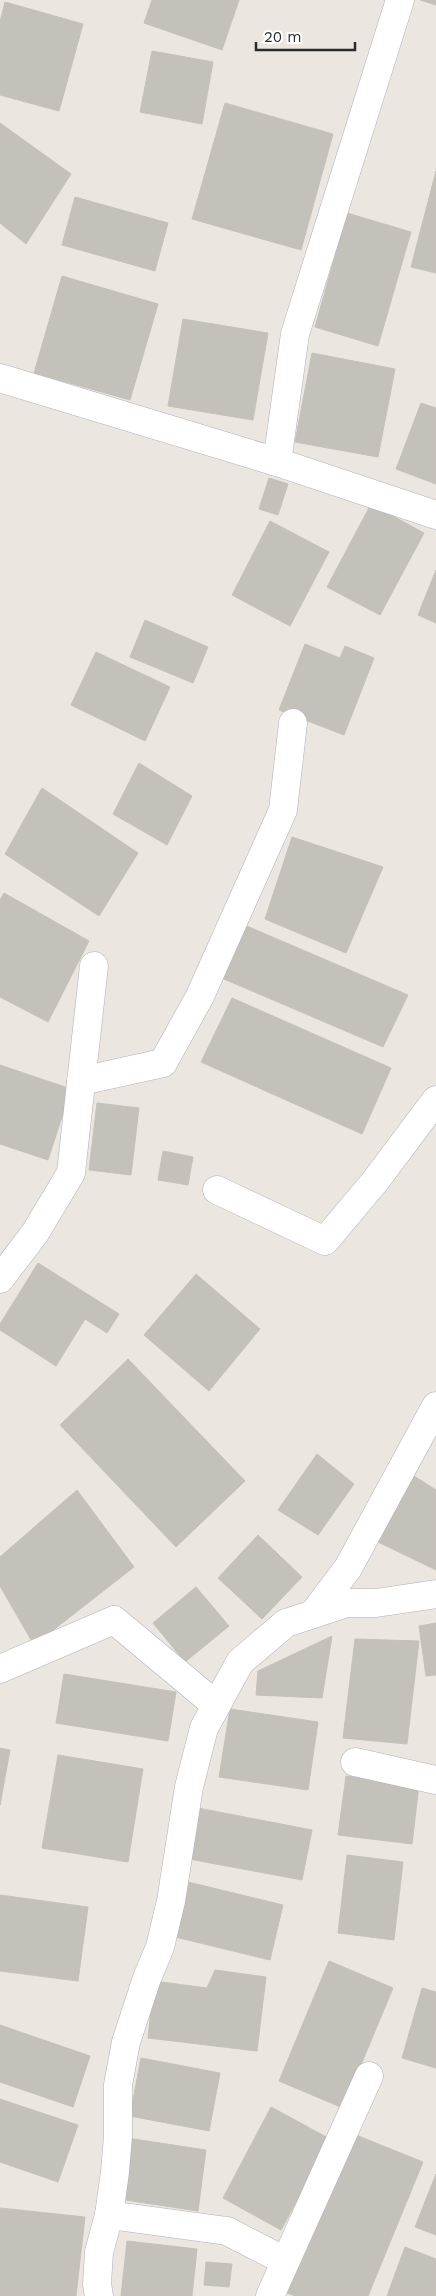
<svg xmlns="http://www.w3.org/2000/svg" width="436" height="2296" viewBox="0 0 436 2296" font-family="'Work Sans',sans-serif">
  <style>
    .building { fill: #c4c0ba; stroke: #c6c2b8 }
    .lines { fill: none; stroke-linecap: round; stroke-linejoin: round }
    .street-casing { stroke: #afb0ba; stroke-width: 29 }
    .secondary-casing { stroke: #afb0ba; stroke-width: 29 }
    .street { stroke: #fff; stroke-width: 28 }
    .secondary { stroke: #fff; stroke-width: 28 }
  </style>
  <rect width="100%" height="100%" fill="#ebe6df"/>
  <g class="building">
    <path d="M152 0H239L222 50 144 23Z"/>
    <path d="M420 0H436V5Z"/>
    <path d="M5 2 83 24 59 111 0 95V22Z"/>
    <path d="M152 51 213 62 202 124 140 112Z"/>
    <path d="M225 103 333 134 301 250 192 219Z"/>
    <path d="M0 123 71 174 26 244 0 223Z"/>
    <path d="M436 171V273L411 267Z"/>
    <path d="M75 197 168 223 155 271 62 245Z"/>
    <path d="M347 213 411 232 378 346 315 327Z"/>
    <path d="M62 276 158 304 130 400 34 373Z"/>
    <path d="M183 319 268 333 253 420 168 406Z"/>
    <path d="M312 353 395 369 378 457 295 442Z"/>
    <path d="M421 403 436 408V484L396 469Z"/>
    <path d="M269 478 288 484 278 515 259 509Z"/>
    <path d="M371 504 424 533 380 615 327 587Z"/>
    <path d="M270 521 329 552 290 626 232 595Z"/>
    <path d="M436 570V623L418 615Z"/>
    <path d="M145 620 208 647 193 683 130 657Z"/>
    <path d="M305 644 340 658 345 646 374 658 344 735 279 710Z"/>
    <path d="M96 652 170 687 145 741 71 705Z"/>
    <path d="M139 763 192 796 167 845 113 814Z"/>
    <path d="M42 788 138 853 99 916 5 854Z"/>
    <path d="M292 837 383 867 346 953 265 919Z"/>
    <path d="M4 893 89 941 48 1022 0 997V900Z"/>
    <path d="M242 924 408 995 383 1047 224 979Z"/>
    <path d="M232 998 391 1068 362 1134 201 1062Z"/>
    <path d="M0 1065 71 1089 48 1160 0 1144Z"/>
    <path d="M97 1103 139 1108 131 1175 89 1170Z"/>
    <path d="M163 1151 193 1157 188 1185 158 1180Z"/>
    <path d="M38 1263 119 1314 107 1333 85 1319 56 1366 0 1330V1324Z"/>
    <path d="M196 1274 260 1329 209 1391 144 1335Z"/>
    <path d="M128 1359 245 1481 176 1547 60 1425Z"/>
    <path d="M317 1454 354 1484 318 1535 278 1510Z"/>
    <path d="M414 1476 436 1490V1570L376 1541Z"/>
    <path d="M77 1490 134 1567 34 1645 0 1586V1557Z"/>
    <path d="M258 1535 302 1577 262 1619 218 1578Z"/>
    <path d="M196 1587 229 1626 185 1662 153 1623Z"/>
    <path d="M436 1623V1675L426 1676 419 1626Z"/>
    <path d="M332 1636 322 1698 256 1695 258 1671Z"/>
    <path d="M355 1639 419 1641 407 1744 343 1738Z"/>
    <path d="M64 1674 176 1692 168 1741 56 1723Z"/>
    <path d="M230 1709 318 1722 308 1790 219 1777Z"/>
    <path d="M0 1748 10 1750 0 1805Z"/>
    <path d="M58 1755 143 1769 128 1862 42 1848Z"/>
    <path d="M346 1776 419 1785 412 1844 338 1835Z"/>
    <path d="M198 1808 312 1830 302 1880 189 1859Z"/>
    <path d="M347 1855 403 1862 394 1940 338 1933Z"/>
    <path d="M184 1881 283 1905 270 1960 171 1936Z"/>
    <path d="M0 1895 88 1907 78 1981 0 1971Z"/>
    <path d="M329 1961 393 1988 343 2108 279 2081Z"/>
    <path d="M215 1970 266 1977 257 2051 148 2038 154 1981 207 1988Z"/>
    <path d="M422 1988 436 1992V2068L402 2058Z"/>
    <path d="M0 2025 90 2056 73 2107 0 2082Z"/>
    <path d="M141 2058 220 2073 209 2131 130 2116Z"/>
    <path d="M0 2099 78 2125 58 2182 0 2162Z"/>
    <path d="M271 2107 330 2139 281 2230 223 2198Z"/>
    <path d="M351 2133 423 2162 368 2296H295L285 2292Z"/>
    <path d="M127 2138 206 2150 198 2211 119 2199Z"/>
    <path d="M436 2174V2235L415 2227Z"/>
    <path d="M0 2208 85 2217 76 2296H0Z"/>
    <path d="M127 2241 197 2249 192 2296H121Z"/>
    <path d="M405 2247 436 2259V2296H387Z"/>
    <path d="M206 2262 232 2264 229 2287 204 2285Z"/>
  </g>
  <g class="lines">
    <g class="street-casing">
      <g id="street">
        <path d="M0 378 277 462 436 515"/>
        <path d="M277 462 295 334 400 0"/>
        <path d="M81 1081 163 1063 200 996 283 810 293 723"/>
        <path d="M217 1190 325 1241 376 1180 436 1100"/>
        <path d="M0 1279 35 1233 71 1173 94 966"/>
        <path d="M314 1613 348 1568 436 1406"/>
        <path d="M0 1669 114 1620 216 1705"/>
        <path d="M355 1762 436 1780"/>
        <path d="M109 2215 227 2231 285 2261"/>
        <path d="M270 2296 369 2076"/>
      </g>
    </g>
    <g class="secondary-casing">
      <path id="secondary" d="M99 2296 97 2284 99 2252 109 2215 115 2172 118 2136V2085L126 2042 147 1978 160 1947 171 1901 189 1787 204 1728 240 1662 286 1623 347 1603H376L436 1594"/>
    </g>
    <use href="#street" class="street"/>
    <use href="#secondary" class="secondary"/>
  </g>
  <path d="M256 42v8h99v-8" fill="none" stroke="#2b2b2b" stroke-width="2.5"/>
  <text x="264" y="42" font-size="15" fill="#2b2b2b" stroke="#ffffff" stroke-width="4" paint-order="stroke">20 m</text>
</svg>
